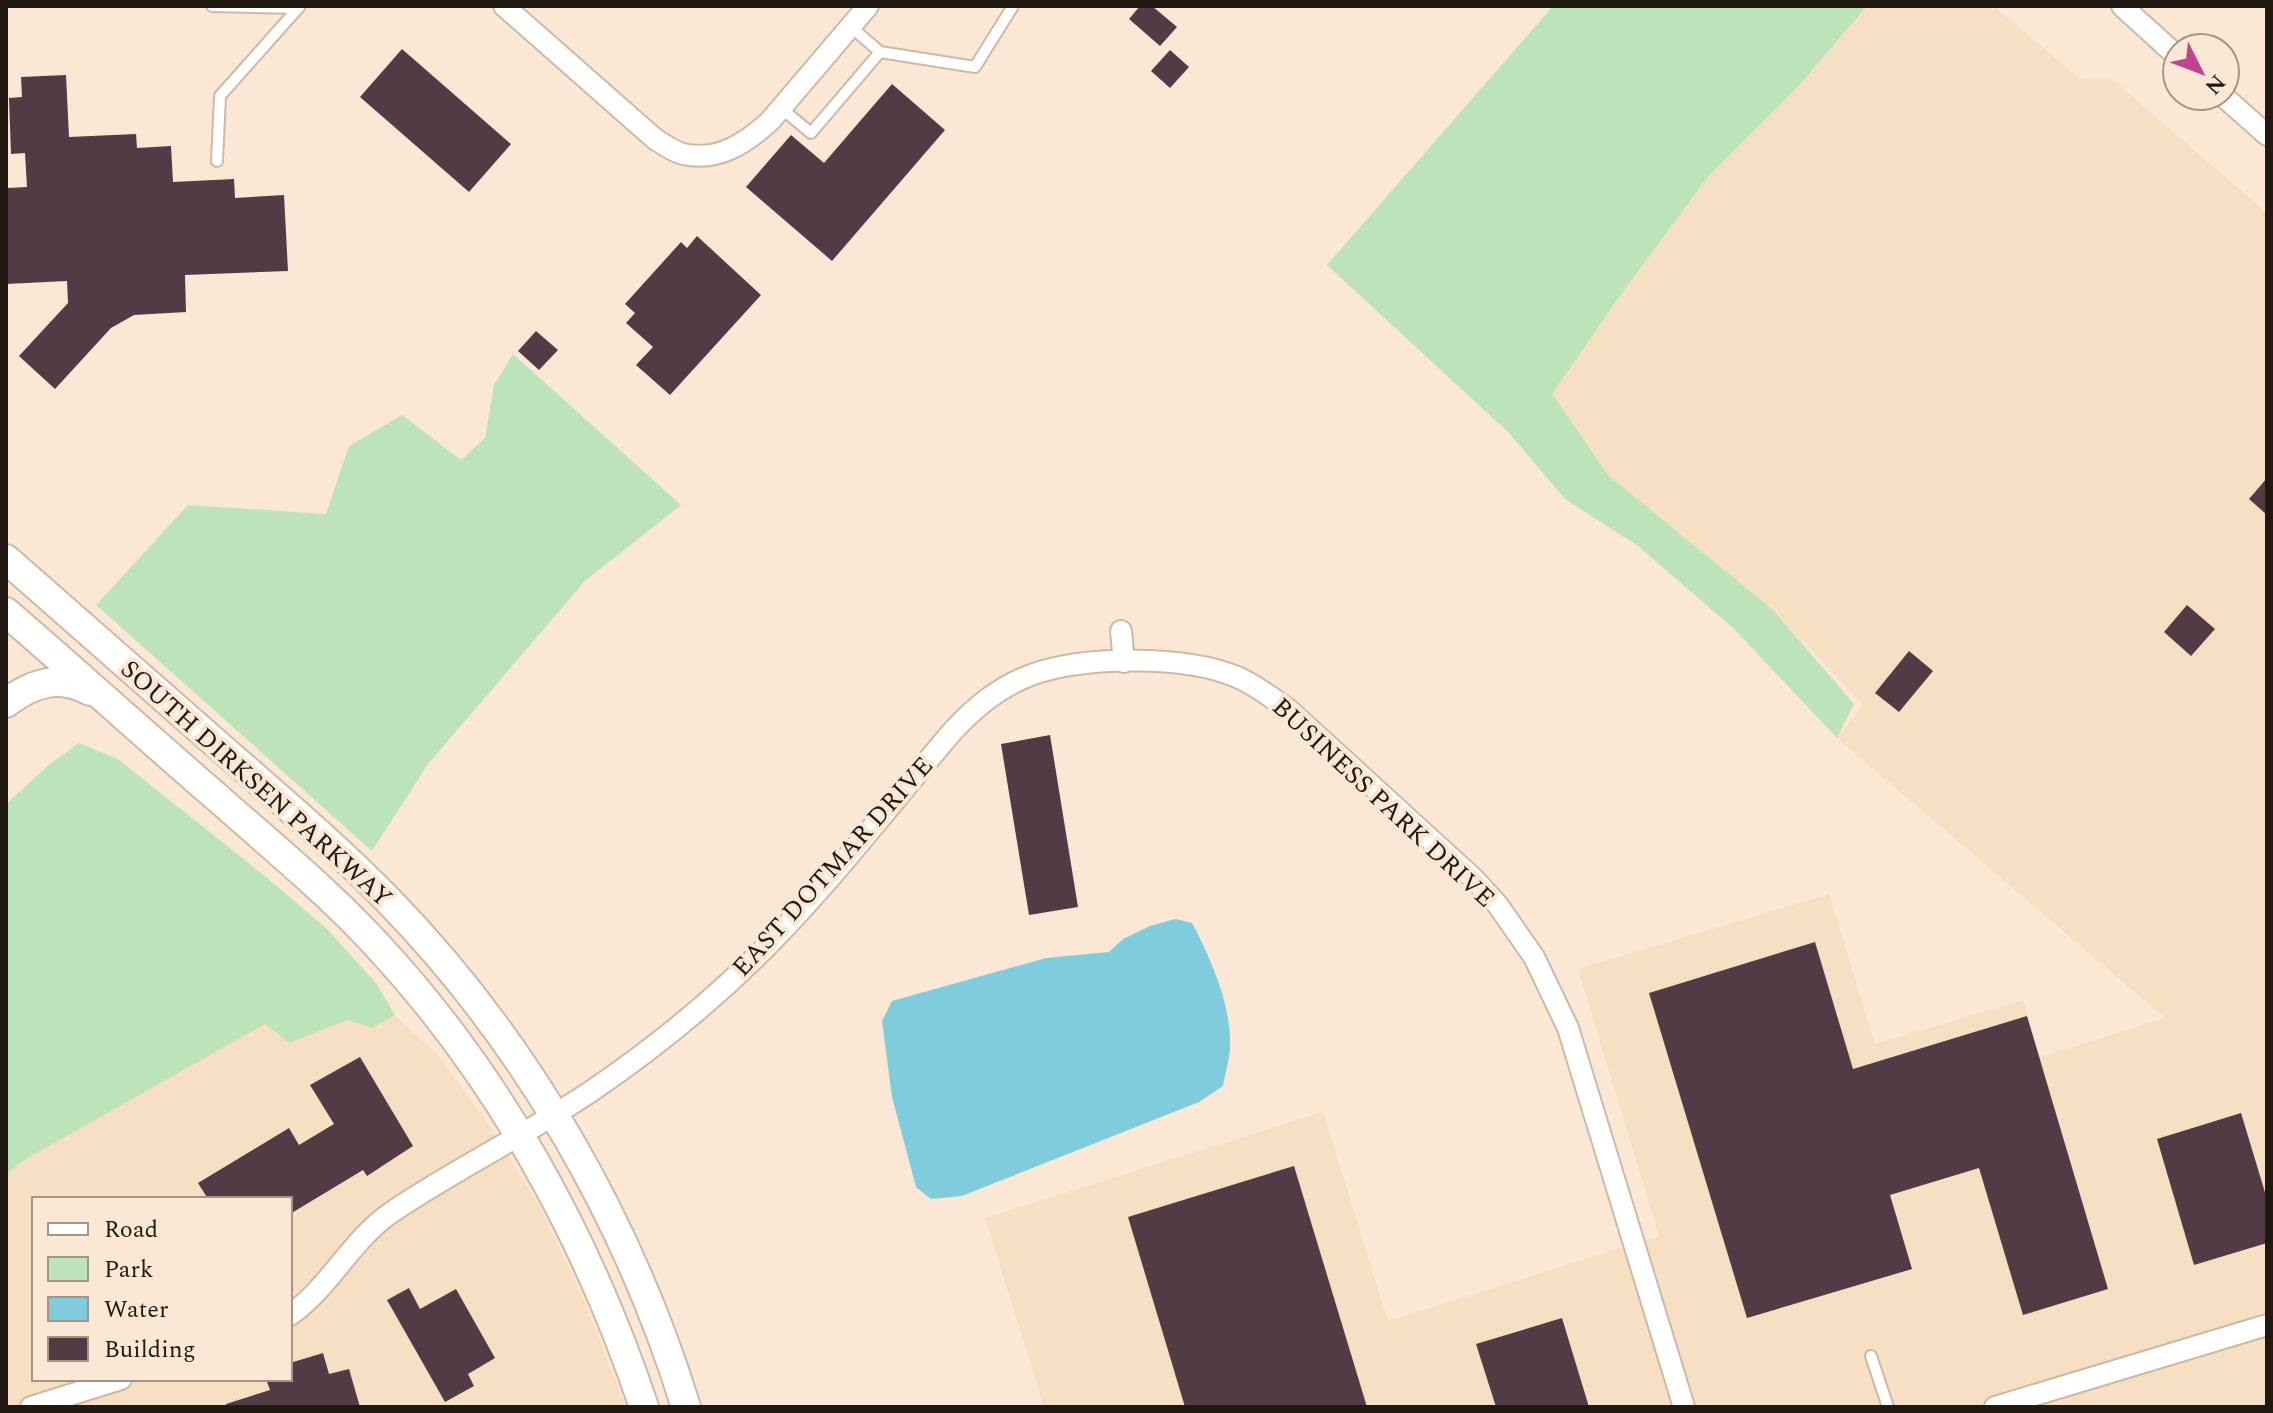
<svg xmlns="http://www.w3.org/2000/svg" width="2273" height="1413" viewBox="0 0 2273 1413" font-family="Spectral,serif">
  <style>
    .built { fill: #f7dfc4; fill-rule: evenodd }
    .green { fill: #bde3bb }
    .water { fill: #7eccdc }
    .building { fill: #513b44 }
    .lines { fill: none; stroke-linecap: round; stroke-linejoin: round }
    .lane-casing { stroke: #ccbaa6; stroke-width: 14 }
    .street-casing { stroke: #ccbaa6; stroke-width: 24 }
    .secondary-casing { stroke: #ccbaa6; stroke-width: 32 }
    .lane { stroke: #fff; stroke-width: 10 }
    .street { stroke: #fff; stroke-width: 20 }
    .secondary { stroke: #fff; stroke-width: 28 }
    .labels { text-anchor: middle; stroke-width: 8; stroke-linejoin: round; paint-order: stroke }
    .street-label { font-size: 26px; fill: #201912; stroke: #fbe8d4 }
  </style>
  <rect width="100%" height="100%" fill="#fbe8d4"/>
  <g class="built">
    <path d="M1867 6H1994L2079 78 2112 79 2267 213V1407H1044L985 1218 1323 1112 1388 1321 1659 1236 1578 969 1829 894 1875 1044 2023 1000 2040 1057 2165 1018 1837 738 1863 705 1773 610 1608 475 1552 394 1622 293 1707 178 1796 89Z"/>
    <path d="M395 1015 437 1054 485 1119 540 1207 581 1293 626 1407H6V1174L26 1159 266 1023 289 1043 349 1020 372 1028ZM34 1199H290V1379H34Z"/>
  </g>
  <g class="green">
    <path d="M1553 6H1867L1796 89 1707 178 1622 293 1552 394 1608 475 1773 610 1854 704 1837 738 1734 629 1638 546 1565 499 1509 433 1327 265Z"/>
    <path d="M513 354 681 505 585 581 428 764 372 851 96 605 188 505 326 514 349 446 402 415 461 460 485 438 494 385Z"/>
    <path d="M79 743 118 759 266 877 327 929 376 983 395 1015 372 1028 348 1020 289 1043 265 1024 26 1159 6 1174V804L50 764Z"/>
  </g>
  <path class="water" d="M1175 919 1192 923C1211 959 1232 1006 1230 1049 1229 1061 1225 1074 1223 1086L1199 1102 962 1196 931 1199 916 1187 892 1097 882 1021 892 1001 1046 958 1109 952 1123 939 1150 926Z"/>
  <g class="building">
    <path d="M1140 6H1152L1177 27 1160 46 1129 19Z"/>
    <path d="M402 49 511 144 469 192 360 97Z"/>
    <path d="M1170 50 1189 67 1170 88 1151 71Z"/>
    <path d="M66 75 69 137 136 134 137 148 171 146 173 182 234 179 235 198 284 195 288 271 185 275 186 312 134 315 111 328 55 389 19 356 68 303 67 281 6 284 7 188 27 187 25 153 11 154 9 98 22 97 21 77Z"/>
    <path d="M892 84 945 130 832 261 746 187 791 135 824 163Z"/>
    <path d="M697 236 761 295 670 395 636 365 653 347 626 323 635 313 625 304 681 242 687 248Z"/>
    <path d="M536 331 558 350 539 370 518 351Z"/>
    <path d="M2267 478V515L2249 499Z"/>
    <path d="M2187 605 2215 629 2191 656 2164 632Z"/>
    <path d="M1909 651 1933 671 1899 712 1875 693Z"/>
    <path d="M1050 735 1078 907 1029 915 1001 744Z"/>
    <path d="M1815 942 1853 1069 2027 1016 2108 1289 2023 1315 1979 1168 1890 1195 1912 1269 1747 1318 1649 993Z"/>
    <path d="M360 1057 413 1146 367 1176 363 1170 290 1214V1199H208L198 1183 289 1128 299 1145 334 1124 310 1085Z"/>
    <path d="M2241 1113 2267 1199V1243L2194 1265 2157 1139Z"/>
    <path d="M1294 1166 1367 1407H1185L1128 1217Z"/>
    <path d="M409 1288 420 1309 456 1289 495 1358 468 1374 474 1386 445 1402 387 1300Z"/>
    <path d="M1562 1318 1589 1407H1496L1476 1344Z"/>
    <path d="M323 1353 329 1374 349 1369 360 1407H226V1404L270 1390 266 1379H290V1363Z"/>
  </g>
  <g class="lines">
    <g class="lane-casing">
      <g id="lane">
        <path d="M212 6 298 8"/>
        <path d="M880 52 975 67 1013 6"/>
        <path d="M781 108 811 133 880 52 850 26"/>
        <path d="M217 161 220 96 300 6"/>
        <path d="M1871 1356 1888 1407"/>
      </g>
    </g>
    <g class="street-casing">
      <g id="street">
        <path d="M504 6 655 139C663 144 674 152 683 154 718 162 746 143 770 121L868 6"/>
        <path d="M2122 6 2177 56"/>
        <path d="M2223 96 2267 135"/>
        <path d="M1121 631 1124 662"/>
        <path d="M290 1315C330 1287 351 1240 392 1212 457 1168 528 1134 593 1090 656 1047 717 997 770 943 835 877 892 802 952 732 975 707 999 687 1031 675 1084 656 1185 655 1237 677 1256 685 1272 698 1289 710L1474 879 1497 904 1534 957 1568 1028 1684 1407"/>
        <path d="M31 1407 121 1379"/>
        <path d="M1995 1407 2267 1325"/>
      </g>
    </g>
    <g class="secondary-casing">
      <g id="secondary">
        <path d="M6 559C80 624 154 689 228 754 283 802 338 849 389 901 526 1042 628 1220 686 1407"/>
        <path d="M6 612C78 674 148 738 220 800 273 847 328 892 376 944 499 1076 587 1237 644 1407"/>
        <path d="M6 703C32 683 59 674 90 691"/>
      </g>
    </g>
    <use href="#lane" class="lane"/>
    <use href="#street" class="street"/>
    <use href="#secondary" class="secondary"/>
  </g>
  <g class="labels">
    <g class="street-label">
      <text transform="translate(257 783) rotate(42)" y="9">SOUTH DIRKSEN PARKWAY</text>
      <text transform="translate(1384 802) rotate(43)" y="9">BUSINESS PARK DRIVE</text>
      <text transform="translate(832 866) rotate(-48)" y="9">EAST DOTMAR DRIVE</text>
    </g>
  </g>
  <rect width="2273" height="1413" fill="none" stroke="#201912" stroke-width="16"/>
  <rect x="32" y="1197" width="260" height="184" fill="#fbe8d4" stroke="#a39586" stroke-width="2"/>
  <rect x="48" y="1223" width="40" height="12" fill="#ffffff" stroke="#a39586" stroke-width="2"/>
  <text x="104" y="1237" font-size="24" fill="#201912">Road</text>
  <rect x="48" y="1257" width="40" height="24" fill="#bde3bb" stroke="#a39586" stroke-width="2"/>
  <text x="104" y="1277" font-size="24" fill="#201912">Park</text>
  <rect x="48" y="1297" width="40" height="24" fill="#7eccdc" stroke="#a39586" stroke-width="2"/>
  <text x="104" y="1317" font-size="24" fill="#201912">Water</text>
  <rect x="48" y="1337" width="40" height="24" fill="#513b44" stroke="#a39586" stroke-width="2"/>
  <text x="104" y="1357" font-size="24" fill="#201912">Building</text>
  <g transform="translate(2201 72) rotate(132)"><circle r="38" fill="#fbe8d4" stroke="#a39586" stroke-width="2"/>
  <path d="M0-6L14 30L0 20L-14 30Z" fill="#c1428e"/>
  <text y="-12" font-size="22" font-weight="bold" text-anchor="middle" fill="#201912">N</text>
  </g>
</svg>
